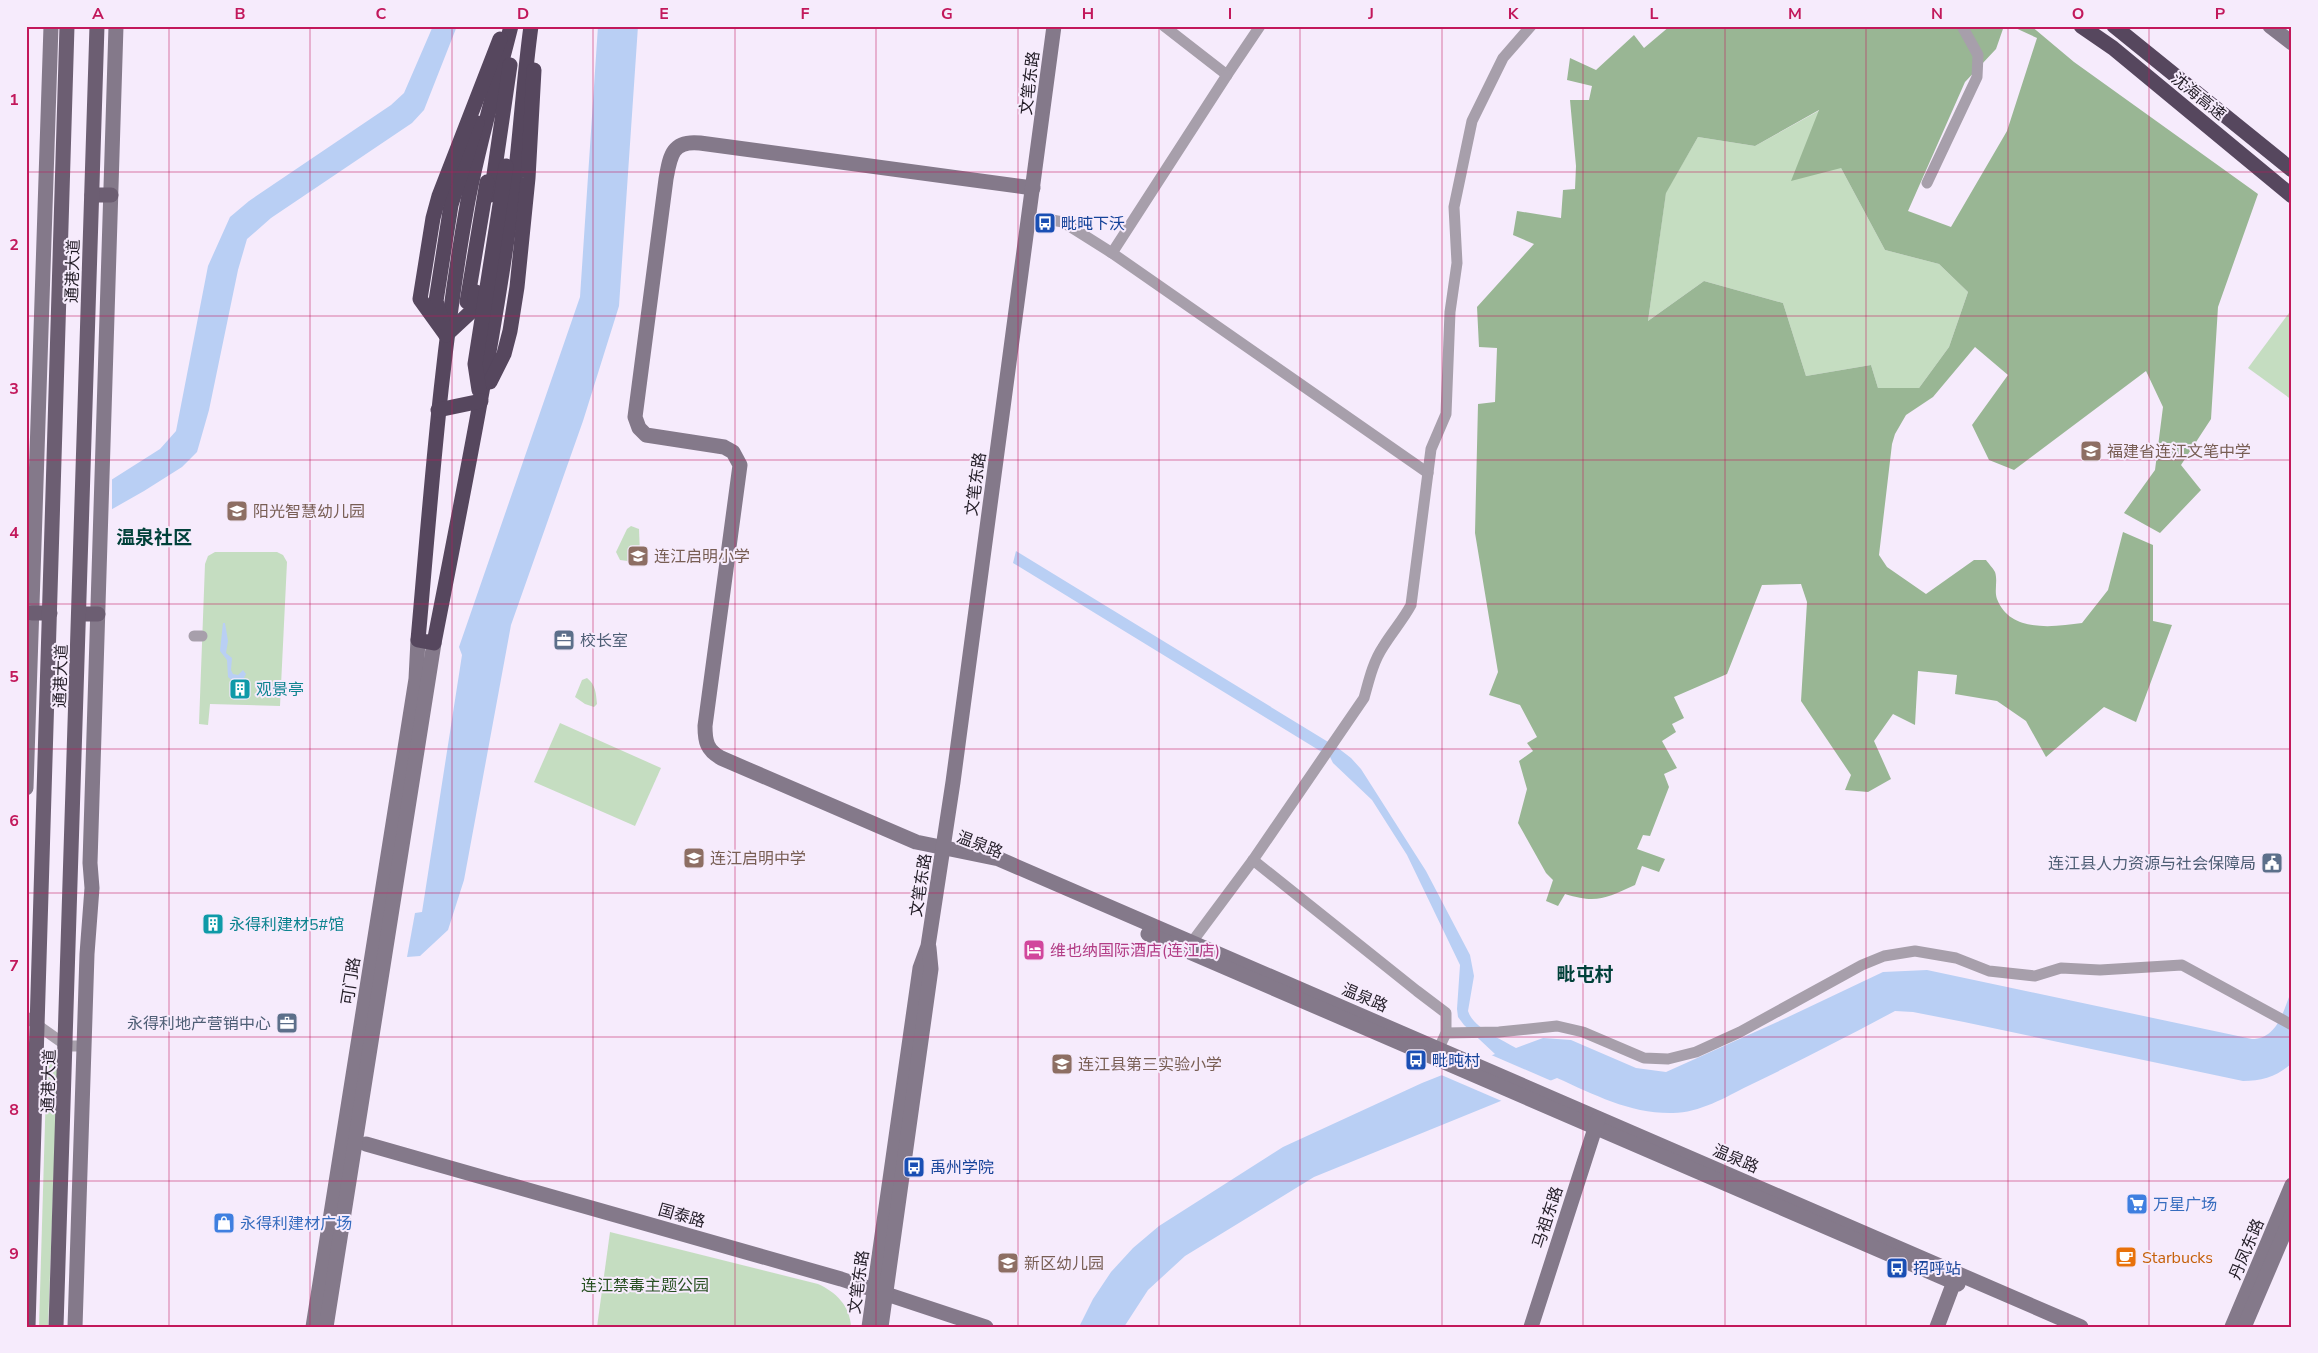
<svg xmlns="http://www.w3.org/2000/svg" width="2318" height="1353" viewBox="0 0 2318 1353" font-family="'Nunito Sans','Noto Sans SC',sans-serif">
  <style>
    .green { fill: #c5ddc1 }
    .forest { fill: #99b694; fill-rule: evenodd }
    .water { fill: #b9cff4 }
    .pier { fill: #f6ebfc }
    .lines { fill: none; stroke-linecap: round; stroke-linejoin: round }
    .street { stroke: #a79fab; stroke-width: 11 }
    .secondary { stroke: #84798a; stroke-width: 15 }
    .primary { stroke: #6c5e72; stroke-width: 15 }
    .highway { stroke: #56475e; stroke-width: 15 }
    .grid { fill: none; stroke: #c2185b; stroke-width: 1; stroke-opacity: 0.55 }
    .labels { text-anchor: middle; stroke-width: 4; stroke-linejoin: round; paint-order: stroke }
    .street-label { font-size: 16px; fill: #221c26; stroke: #f6ebfc }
    .transit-label { font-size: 16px; fill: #164399; stroke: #f6ebfc; text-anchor: start }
    .education-label { font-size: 16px; fill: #785e54; stroke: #f6ebfc; text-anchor: start }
    .service-label { font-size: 16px; fill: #4e5e75; stroke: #f6ebfc; text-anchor: end }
    .culture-label { font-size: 16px; fill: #0d838f; stroke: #f6ebfc; text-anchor: start }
    .hotel-label { font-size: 16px; fill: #b23c85; stroke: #f6ebfc; text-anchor: start }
    .shop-label { font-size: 16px; fill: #366cbe; stroke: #f6ebfc; text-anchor: start }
    .food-label { font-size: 16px; fill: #c56008; stroke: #f6ebfc; text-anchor: start }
    .park-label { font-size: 16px; fill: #274f21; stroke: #f6ebfc }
    .quarter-label { font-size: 19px; font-weight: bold; fill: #01413a; stroke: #f6ebfc }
    .neatline { fill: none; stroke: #c2185b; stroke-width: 2 }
    .grid-label { font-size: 16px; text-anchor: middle; font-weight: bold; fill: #c2185b }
  </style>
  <rect width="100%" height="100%" fill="#f6ebfc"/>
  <g class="green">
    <path d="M1820 110 1841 168 1885 250 1939 264 1968 292 1949 347 1919 388H1878L1871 365 1806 376 1783 303 1704 281 1648 321 1666 192 1698 137 1755 146Z"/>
    <path d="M2292 309V400L2248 368Z"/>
    <path d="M631 526 639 529 640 555 635 562 620 560 616 552 627 529Z"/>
    <path d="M215 552H277L283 555 287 562 280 706 210 704 208 725 199 724 205 564 208 556Z"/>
    <path d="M587 678C596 685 596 694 597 704L594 707 585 704 575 697 582 680Z"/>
    <path d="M560 723 661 768 635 826 534 782Z"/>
    <path d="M47 1055 58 1062 48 1327H39Z"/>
    <path d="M610 1232 818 1284C836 1292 850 1306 851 1327H597Z"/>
  </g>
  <path class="forest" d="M1670 26H2004L1996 49 1965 82 1908 211 1951 227 2007 131 2037 38 2011 26H2031L2074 62 2258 194 2218 307 2211 419 2181 465 2201 490 2160 533 2124 513 2155 470 2163 407 2146 371 2014 470 1989 460 1972 425 2008 375 1975 347 1933 397 1906 415 1895 434 1892 444 1879 555 1887 567 1926 594 1974 560H1986C1988 563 1993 568 1995 572 1998 581 1994 591 1997 599 2010 633 2053 627 2082 623L2108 590 2123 532 2153 545V621L2172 625 2136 722 2104 707 2046 757 2026 721 1997 701 1955 694 1957 675 1918 671 1915 725 1893 714 1874 741 1891 779 1868 792 1845 790 1851 775 1801 701 1807 602 1801 584 1762 585 1727 674 1674 697 1684 718 1672 724 1676 732 1662 741 1677 768 1664 774 1669 787 1650 836 1643 835 1637 849 1665 859 1659 872 1642 866 1635 885C1606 898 1597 904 1565 894L1558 906 1546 901 1553 880 1546 873 1518 823 1527 789 1519 761 1533 751 1527 743 1537 737 1520 705 1489 695 1498 672 1475 533 1478 404 1495 402 1497 348 1479 347 1477 307 1534 244 1513 235 1517 211 1561 218 1563 190 1575 189 1576 166 1570 100H1589L1592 86 1567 80 1570 58 1596 70 1634 35 1644 48ZM1819 110 1791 181 1841 168 1885 250 1939 264 1968 292 1949 347 1919 388H1878L1871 365 1806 376 1783 303 1704 281 1648 321 1666 193 1698 137 1755 146Z"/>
  <g class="water">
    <path d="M433 26H457L424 110 412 123 271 218 247 239 238 270 209 410 197 452 182 467 144 491 26 558V534L160 449 176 431 208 266 230 217 249 201 391 105 404 93Z"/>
    <path d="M598 26H638L619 306 583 421 511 625 464 880 448 930 420 956 407 957 415 913 422 912 462 655 459 647 580 297Z"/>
    <path d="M1016 551 1338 748 1351 758 1361 769 1426 871 1470 955 1474 976 1468 1011C1473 1028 1501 1039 1516 1048L1543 1038 1571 1040 1636 1068 1666 1072 1786 1018 1883 972 1927 970 2252 1039C2278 1039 2284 1009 2292 989V1063C2278 1076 2262 1081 2243 1081L1964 1022 1913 1012 1895 1011C1846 1037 1798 1062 1748 1086 1726 1097 1699 1113 1673 1113 1631 1114 1595 1095 1557 1078L1314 1177 1185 1256 1148 1290 1124 1327H1079L1093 1299 1111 1272 1133 1248 1159 1226 1283 1147 1422 1083 1495 1054 1464 1025 1458 1017 1457 1009 1460 965 1407 855 1372 800 1333 763 1330 757 1013 563Z"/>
    <path d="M223 623H225L228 641 226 653 232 658 231 670 233 674 238 675 243 670 246 674 243 680 244 684H236L228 677 227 660 220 651Z"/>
  </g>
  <g class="pier">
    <path d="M112 477V510L26 561V531Z"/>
    <path d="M1489 1054 1554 1082 1504 1102 1439 1074Z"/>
  </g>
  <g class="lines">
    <g class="street">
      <path d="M1164 26 1227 75 1260 26"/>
      <path d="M1927 183 1977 77 1978 55 1962 26"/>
      <path d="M1046 219 1063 222 1112 253 1428 473"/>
      <path d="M1112 253 1227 75"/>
      <path d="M194 636H202"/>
      <path d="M1253 860 1417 991 1446 1013V1033L1439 1048"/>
      <path d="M1192 942 1253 860 1364 698C1369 680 1373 662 1383 647 1392 632 1403 620 1411 605L1431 449 1446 414 1450 312 1457 263 1454 207 1472 121 1503 58 1531 26"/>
      <path d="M26 1017 67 1046H84"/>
      <path d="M1446 1033 1499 1032 1557 1026 1583 1032 1644 1058 1668 1059 1696 1052 1740 1032 1862 965 1884 956 1915 951 1956 958 1989 971 2035 976 2061 968 2100 970 2182 965 2292 1025"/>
    </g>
    <g class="secondary">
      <path d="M2270 26 2292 43"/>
      <path d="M1033 188 700 143C672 140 670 156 666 179L635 417 639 428 646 435 724 447 733 452 740 465 705 726C705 742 707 750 721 758L916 842 999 859 2081 1327"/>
      <path d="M26 788 51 26"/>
      <path d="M1148 934 1958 1284"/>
      <path d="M366 1144 841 1279 986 1327"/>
      <path d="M75 1327 87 954 92 888 90 863 116 26"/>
      <path d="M313 1327 416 679 418 640"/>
      <path d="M326 1327 434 643"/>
      <path d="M869 1327 920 968 928 946 953 782 1054 26"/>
      <path d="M881 1327 931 969 929 948"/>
      <path d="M1531 1327 1598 1119"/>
      <path d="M1937 1327 1957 1274"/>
      <path d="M2232 1327 2292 1185"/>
      <path d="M2244 1327 2292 1215"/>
    </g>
    <g class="primary">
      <path d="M92 195H111"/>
      <path d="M32 613H50"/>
      <path d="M79 614H98"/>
      <path d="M28 1327 67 26"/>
      <path d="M56 1327 97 26"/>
    </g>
    <g class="highway">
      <path d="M511 26C496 86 478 145 467 206 441 350 431 495 418 640L434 643C461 504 489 366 509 226 519 160 522 92 531 26"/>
      <path d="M2081 26 2113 48 2292 196"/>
      <path d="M2114 26 2292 170"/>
      <path d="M491 195 510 65"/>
      <path d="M467 302 487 182"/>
      <path d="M443 324 436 301 451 205 477 123"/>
      <path d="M446 335 420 299 433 218 439 196 500 39"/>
      <path d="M446 335 474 309 476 292"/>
      <path d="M490 382 504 354 510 331 517 287 528 178 534 70"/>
      <path d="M479 390 475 364 506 166"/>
      <path d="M438 410 481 401"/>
    </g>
  </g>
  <path class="grid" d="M169 26V1327M310 26V1327M452 26V1327M593 26V1327M735 26V1327M876 26V1327M1018 26V1327M1159 26V1327M1300 26V1327M1442 26V1327M1583 26V1327M1725 26V1327M1866 26V1327M2008 26V1327M2149 26V1327M26 172H2292M26 316H2292M26 460H2292M26 604H2292M26 749H2292M26 893H2292M26 1037H2292M26 1181H2292"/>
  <defs>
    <g id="bus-square" transform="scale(1.125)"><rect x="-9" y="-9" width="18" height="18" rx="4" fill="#1a4fb4" stroke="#f6ebfc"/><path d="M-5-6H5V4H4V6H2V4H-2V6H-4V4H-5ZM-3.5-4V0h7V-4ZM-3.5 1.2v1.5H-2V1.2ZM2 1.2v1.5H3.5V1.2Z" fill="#fff"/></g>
    <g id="school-square" transform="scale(1.125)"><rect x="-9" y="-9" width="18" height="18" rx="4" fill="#8d6e63" stroke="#f6ebfc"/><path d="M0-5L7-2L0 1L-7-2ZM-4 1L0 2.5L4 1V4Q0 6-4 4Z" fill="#fff"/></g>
    <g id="office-square" transform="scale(1.125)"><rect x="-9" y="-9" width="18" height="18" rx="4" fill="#5c6f8a" stroke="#f6ebfc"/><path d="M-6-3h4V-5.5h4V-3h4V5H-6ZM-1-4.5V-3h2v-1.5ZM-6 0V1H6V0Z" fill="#fff"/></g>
    <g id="building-square" transform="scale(1.125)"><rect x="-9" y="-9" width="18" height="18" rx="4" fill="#0f9aa8" stroke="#f6ebfc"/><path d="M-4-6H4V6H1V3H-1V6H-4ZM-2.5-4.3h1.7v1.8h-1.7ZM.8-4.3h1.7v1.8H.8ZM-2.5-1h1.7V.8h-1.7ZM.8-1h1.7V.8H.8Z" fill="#fff"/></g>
    <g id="civic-square" transform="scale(1.125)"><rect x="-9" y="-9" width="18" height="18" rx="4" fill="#5c6f8a" stroke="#f6ebfc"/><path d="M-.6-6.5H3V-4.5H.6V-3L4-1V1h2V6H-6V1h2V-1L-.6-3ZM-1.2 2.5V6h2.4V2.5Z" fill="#fff"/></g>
    <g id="hotel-square" transform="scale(1.125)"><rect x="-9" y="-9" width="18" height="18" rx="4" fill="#d1479c" stroke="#f6ebfc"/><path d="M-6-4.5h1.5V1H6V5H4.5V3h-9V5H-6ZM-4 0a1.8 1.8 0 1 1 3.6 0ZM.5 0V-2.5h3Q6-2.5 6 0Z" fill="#fff"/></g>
    <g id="supermarket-square" transform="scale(1.125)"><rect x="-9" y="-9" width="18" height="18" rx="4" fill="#3f7fe0" stroke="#f6ebfc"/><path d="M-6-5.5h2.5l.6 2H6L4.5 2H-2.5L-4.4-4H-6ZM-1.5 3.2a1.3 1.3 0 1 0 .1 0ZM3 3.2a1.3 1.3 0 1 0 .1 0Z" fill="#fff"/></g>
    <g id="shop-square" transform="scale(1.125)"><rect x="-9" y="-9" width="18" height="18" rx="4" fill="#3f7fe0" stroke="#f6ebfc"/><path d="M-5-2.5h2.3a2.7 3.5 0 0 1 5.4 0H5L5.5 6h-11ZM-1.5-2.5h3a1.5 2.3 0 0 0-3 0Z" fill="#fff"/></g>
    <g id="cafe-square" transform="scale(1.125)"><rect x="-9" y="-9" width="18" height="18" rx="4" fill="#e8710a" stroke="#f6ebfc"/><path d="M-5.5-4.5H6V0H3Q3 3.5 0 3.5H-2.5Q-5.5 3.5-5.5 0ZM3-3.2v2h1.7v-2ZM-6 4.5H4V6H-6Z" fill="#fff"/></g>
  </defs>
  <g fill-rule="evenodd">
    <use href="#bus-square" x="1045" y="223"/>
    <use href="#school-square" x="2091" y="451"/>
    <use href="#school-square" x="237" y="511"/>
    <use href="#school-square" x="638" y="556"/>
    <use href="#office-square" x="564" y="640"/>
    <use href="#building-square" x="240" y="689"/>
    <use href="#school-square" x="694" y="858"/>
    <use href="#civic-square" x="2272" y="863"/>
    <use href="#building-square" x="213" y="924"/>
    <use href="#hotel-square" x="1034" y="950"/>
    <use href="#office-square" x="287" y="1023"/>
    <use href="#bus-square" x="1416" y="1060"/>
    <use href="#school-square" x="1062" y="1064"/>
    <use href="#bus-square" x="914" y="1167"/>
    <use href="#supermarket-square" x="2137" y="1204"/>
    <use href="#shop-square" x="224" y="1223"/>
    <use href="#cafe-square" x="2126" y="1257"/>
    <use href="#school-square" x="1008" y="1263"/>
    <use href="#bus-square" x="1897" y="1268"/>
  </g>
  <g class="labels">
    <g class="street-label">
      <text transform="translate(1029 83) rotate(-83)" y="6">文笔东路</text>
      <text transform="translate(2199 96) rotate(39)" y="6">沈海高速</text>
      <text transform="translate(72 271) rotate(-88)" y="6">通港大道</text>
      <text transform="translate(975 484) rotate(-82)" y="6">文笔东路</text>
      <text transform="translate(60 676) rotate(-88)" y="6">通港大道</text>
      <text transform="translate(980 844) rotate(21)" y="6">温泉路</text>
      <text transform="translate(920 885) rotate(-81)" y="6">文笔东路</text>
      <text transform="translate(350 981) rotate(-81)" y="6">可门路</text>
      <text transform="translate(1365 997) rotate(23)" y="6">温泉路</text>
      <text transform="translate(48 1081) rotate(-88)" y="6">通港大道</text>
      <text transform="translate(1736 1158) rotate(23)" y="6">温泉路</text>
      <text transform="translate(682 1215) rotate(16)" y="6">国泰路</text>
      <text transform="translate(1547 1217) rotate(-72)" y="6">马祖东路</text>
      <text transform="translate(2246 1249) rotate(-67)" y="6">丹凤东路</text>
      <text transform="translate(858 1282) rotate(-82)" y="6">文笔东路</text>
    </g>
    <g class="transit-label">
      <text x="1061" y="229">毗旽下沃</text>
      <text x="1432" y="1066">毗旽村</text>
      <text x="930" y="1173">禹州学院</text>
      <text x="1913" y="1274">招呼站</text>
    </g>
    <g class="education-label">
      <text x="2107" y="457">福建省连江文笔中学</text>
      <text x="253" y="517">阳光智慧幼儿园</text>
      <text x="654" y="562">连江启明小学</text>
      <text x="710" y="864">连江启明中学</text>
      <text x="1078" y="1070">连江县第三实验小学</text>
      <text x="1024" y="1269">新区幼儿园</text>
    </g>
    <g class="service-label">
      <text x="580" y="646" text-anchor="start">校长室</text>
      <text x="2256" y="869">连江县人力资源与社会保障局</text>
      <text x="271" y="1029">永得利地产营销中心</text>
    </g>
    <g class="culture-label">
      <text x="256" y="695">观景亭</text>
      <text x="229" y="930">永得利建材5#馆</text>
    </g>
    <g class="hotel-label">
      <text x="1050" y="956">维也纳国际酒店(连江店)</text>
    </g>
    <g class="shop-label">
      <text x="2153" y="1210">万星广场</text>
      <text x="240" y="1229">永得利建材广场</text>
    </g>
    <g class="food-label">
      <text x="2142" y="1263">Starbucks</text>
    </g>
    <g class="park-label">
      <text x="645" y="1291">连江禁毒主题公园</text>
    </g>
    <g class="quarter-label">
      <text x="154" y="544">温泉社区</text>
      <text x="1585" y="981">毗屯村</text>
    </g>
  </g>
  <rect width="2318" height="1353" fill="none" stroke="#f6ebfc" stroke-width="55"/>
  <rect x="28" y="28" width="2262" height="1298" class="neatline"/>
  <g class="grid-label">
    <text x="98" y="19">A</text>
    <text x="240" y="19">B</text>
    <text x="381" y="19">C</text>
    <text x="523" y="19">D</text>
    <text x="664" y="19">E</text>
    <text x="805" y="19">F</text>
    <text x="947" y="19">G</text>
    <text x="1088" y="19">H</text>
    <text x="1230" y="19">I</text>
    <text x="1371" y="19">J</text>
    <text x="1513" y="19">K</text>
    <text x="1654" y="19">L</text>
    <text x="1795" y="19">M</text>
    <text x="1937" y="19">N</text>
    <text x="2078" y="19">O</text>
    <text x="2220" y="19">P</text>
    <text x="14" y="105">1</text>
    <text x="14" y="250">2</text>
    <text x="14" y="394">3</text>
    <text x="14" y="538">4</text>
    <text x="14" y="682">5</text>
    <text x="14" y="826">6</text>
    <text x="14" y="971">7</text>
    <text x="14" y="1115">8</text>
    <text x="14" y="1259">9</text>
  </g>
</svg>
